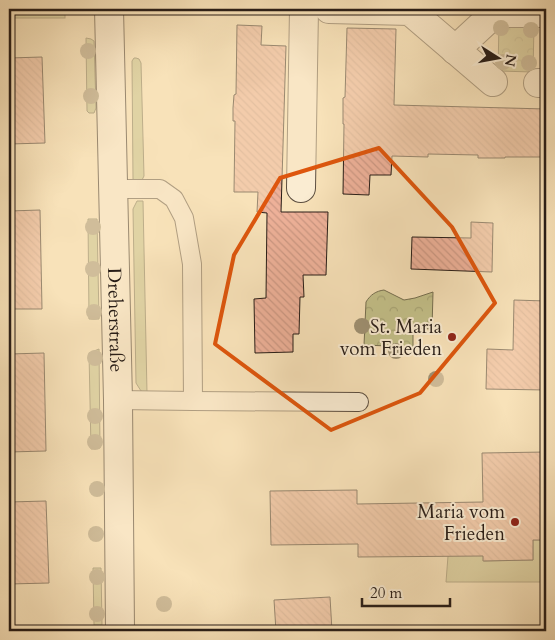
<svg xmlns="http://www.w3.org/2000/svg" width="555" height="640" viewBox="0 0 555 640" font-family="Cardo,serif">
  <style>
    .green { fill: #c4c18a; stroke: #766f50 }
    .park { fill: url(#park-crowns); stroke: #766f50 }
    .building { fill: url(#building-back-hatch); stroke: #281d17 }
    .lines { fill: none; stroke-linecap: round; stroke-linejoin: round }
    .service-casing { stroke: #5c4e40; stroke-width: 20 }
    .minor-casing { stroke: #5c4e40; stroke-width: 30 }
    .secondary-casing { stroke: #281d17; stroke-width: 30 }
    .service { stroke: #faecd2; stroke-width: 18 }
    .minor { stroke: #faecd2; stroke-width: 28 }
    .secondary { stroke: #faecd2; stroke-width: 28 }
    .tree { fill: #9f9173 }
    .marked { fill: none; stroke: #de560d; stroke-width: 4; stroke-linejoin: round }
    .poi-dot { fill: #8f2418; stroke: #faecd2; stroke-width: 2 }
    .labels { text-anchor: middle; stroke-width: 4; stroke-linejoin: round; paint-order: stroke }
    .street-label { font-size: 19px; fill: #281d17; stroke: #faecd2 }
    .poi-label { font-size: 19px; fill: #281d17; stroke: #faecd2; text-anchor: end }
  </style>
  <defs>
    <pattern id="park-crowns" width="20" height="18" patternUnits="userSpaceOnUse" patternTransform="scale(1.25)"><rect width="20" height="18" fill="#c4c18a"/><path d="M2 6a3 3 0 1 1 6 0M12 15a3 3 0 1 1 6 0" fill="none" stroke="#a8a576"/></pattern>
    <pattern id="building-back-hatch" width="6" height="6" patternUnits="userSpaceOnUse" patternTransform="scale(1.25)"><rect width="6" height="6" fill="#eeb199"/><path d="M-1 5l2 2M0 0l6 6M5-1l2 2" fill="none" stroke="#cc9883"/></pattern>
  </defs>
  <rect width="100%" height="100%" fill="#f8e2b9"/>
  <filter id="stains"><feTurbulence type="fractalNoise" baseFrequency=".004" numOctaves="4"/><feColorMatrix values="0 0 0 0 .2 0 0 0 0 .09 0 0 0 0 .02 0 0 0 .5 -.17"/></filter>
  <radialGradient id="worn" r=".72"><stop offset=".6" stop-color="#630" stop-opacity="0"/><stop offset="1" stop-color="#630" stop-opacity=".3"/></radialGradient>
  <g class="green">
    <rect x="9" y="9" width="56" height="9"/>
    <path d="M86 38 91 39 94 41 96 108 94 113H89L87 111Z"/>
    <path d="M134 58H136L139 59 141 63 144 176 141 182H137L133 179 132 61Z"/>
    <path d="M137 201H143L147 393 141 391 136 383 133 209Z"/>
    <path d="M88 219H97L99 319H89Z"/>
    <path d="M99 349 100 448 91 449 89 353Z"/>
    <path d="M483 540 484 561 533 560V540H546V582H446L448 556Z"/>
    <path d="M93 568H101L102 625H94Z"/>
  </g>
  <g class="park">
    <path d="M499 23 534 25 533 72 498 71Z"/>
    <path d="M384 290 404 300 415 298 433 292 432 329 413 328V347L364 345 366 302C370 295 376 291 384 290Z"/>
  </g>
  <g class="building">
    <path d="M237 25 262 26 261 45 286 46 281 212H328L326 275H303L304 297H300L299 334H293V352L255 353 254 299 266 298 267 213 257 212 258 192H234L235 121H233V108L234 95 236 94Z"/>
    <path d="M347 28 396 29 394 105 546 109V157H505V158H478V155L428 154V157L392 156 391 175H370L369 195 343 194 344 124H343V98L345 97Z"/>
    <path d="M42 57 45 143 9 144V58Z"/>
    <path d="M40 210 42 309H9V211Z"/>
    <path d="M471 222 493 223 492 272 411 269 412 237 471 238Z"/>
    <path d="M514 300 546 301V390L486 389 487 349 513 350Z"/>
    <path d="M44 353 46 451 9 452V354Z"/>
    <path d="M546 452V540H533V560L483 561V556L358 557V544L271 545 270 491 357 490V504L483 502 482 453Z"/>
    <path d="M46 501 49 583 9 584V502Z"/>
    <path d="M330 597 332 631H276L274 600Z"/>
  </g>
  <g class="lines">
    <g class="service-casing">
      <g id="service">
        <path d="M113 189H160L174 199 184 218 192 264 193 401"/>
        <path d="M118 400 193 401 359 402"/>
      </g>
    </g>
    <g class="minor-casing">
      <g id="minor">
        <path d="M329 9 410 11 493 82"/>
        <path d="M455 50 495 13H540"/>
        <path d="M538 83H546"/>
        <path d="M301 188 304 9"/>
      </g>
    </g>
    <g class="secondary-casing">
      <g id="secondary">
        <path id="s1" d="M109 9 118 400 120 631"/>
      </g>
    </g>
    <use href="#service" class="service"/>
    <use href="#minor" class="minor"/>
    <use href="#secondary" class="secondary"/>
  </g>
  <g class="tree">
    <circle cx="501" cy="28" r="8"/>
    <circle cx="531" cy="30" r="8"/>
    <circle cx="88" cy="51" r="8"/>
    <circle cx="503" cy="62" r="8"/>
    <circle cx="529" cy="63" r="8"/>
    <circle cx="91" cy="96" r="8"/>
    <circle cx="93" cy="227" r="8"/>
    <circle cx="93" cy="269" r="8"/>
    <circle cx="94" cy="312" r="8"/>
    <circle cx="362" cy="326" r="8"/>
    <circle cx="396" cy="351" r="8"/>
    <circle cx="95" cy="358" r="8"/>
    <circle cx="436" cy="379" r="8"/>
    <circle cx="95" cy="416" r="8"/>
    <circle cx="95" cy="442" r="8"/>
    <circle cx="97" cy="489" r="8"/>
    <circle cx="96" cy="534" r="8"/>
    <circle cx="97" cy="577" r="8"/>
    <circle cx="164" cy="604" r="8"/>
    <circle cx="97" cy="614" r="8"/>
  </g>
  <path d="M0 0H555V640H0ZM379 148 452 227 495 303 420 393 331 430 215 344 234 255 280 178Z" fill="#f8e2b9" fill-opacity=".55" fill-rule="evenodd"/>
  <path class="marked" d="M379 148 452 227 495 303 420 393 331 430 215 344 234 255 280 178Z"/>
  <g class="poi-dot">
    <circle cx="452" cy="337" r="5"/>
    <circle cx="515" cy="522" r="5"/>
  </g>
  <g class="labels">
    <g class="street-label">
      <text dy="7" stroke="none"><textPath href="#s1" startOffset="311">Dreherstraße</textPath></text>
    </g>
    <g class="poi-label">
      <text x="442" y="333">St. Maria<tspan x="442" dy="22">vom Frieden</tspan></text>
      <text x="505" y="518">Maria vom<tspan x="505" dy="22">Frieden</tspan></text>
    </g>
  </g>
  <rect width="555" height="640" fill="none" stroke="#f8e2b9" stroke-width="30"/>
  <rect x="10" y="10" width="535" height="620" fill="none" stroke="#281d17" stroke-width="2.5"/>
  <rect x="15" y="15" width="525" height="610" fill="none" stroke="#281d17"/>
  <g transform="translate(498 58) rotate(101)" stroke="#faecd2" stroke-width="4" paint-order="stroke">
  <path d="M0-4L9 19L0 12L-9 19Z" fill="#281d17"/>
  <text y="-8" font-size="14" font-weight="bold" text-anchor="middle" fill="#281d17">N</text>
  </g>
  <path d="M362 598v8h88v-8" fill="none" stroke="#281d17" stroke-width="2.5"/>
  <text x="370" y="598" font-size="15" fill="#281d17" stroke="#faecd2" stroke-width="4" paint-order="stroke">20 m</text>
  <rect width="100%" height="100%" filter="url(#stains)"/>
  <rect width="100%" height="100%" fill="url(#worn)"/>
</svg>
